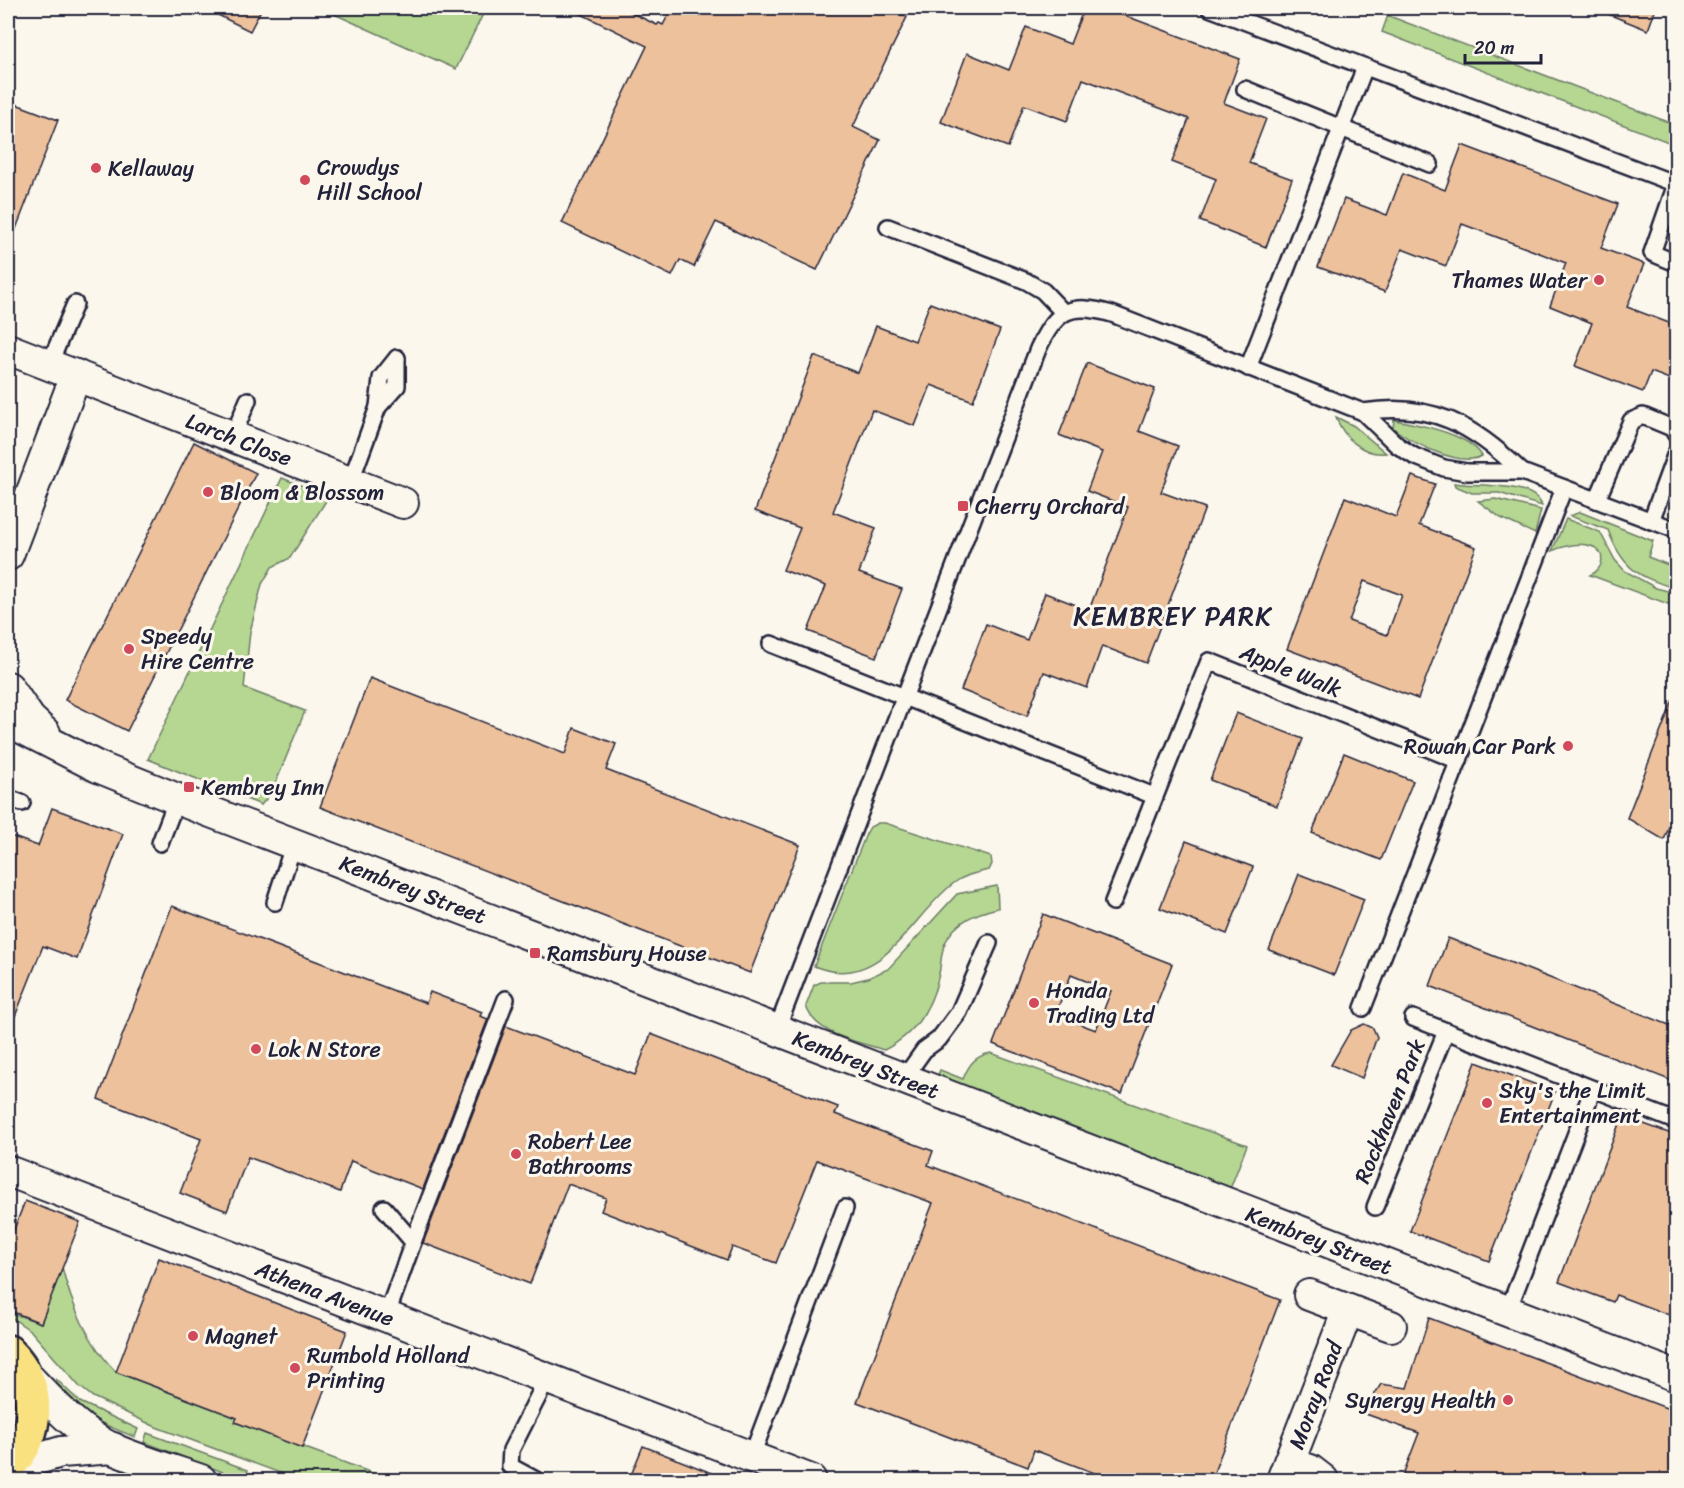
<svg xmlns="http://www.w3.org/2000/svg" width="1684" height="1488" viewBox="0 0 1684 1488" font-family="Sriracha,sans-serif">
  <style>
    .green { fill: #b5d792; stroke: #6c7c66; stroke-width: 1.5 }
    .building { fill: #edc19c; stroke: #22223b; stroke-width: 1.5; fill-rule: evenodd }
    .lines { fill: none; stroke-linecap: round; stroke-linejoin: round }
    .service-casing { stroke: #22223b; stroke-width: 20 }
    .minor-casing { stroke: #22223b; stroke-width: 34 }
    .primary-casing { stroke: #22223b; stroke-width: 38 }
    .service { stroke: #fbf7ec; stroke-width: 15 }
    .minor { stroke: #fbf7ec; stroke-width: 30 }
    .primary { stroke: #fae180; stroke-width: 33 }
    .poi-dot { fill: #d1495b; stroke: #fbf7ec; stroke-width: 2 }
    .labels { text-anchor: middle; stroke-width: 6; stroke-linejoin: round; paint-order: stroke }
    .poi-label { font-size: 22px; fill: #22223b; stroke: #fbf7ec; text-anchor: start }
    .street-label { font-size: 22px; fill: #22223b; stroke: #fbf7ec }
    .quarter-label { font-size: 26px; letter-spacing: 1.5px; fill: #22223b; stroke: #fbf7ec }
  </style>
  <rect width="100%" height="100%" fill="#fbf7ec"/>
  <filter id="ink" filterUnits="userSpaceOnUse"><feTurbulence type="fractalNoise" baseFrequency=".0167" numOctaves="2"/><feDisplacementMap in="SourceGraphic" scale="12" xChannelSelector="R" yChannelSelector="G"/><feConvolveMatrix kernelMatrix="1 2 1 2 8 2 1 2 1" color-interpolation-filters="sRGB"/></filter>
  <g filter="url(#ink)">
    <g class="green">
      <path d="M321 8H486L456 69Z"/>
      <path d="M1368 8H1391L1389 16 1676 125V145L1382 32 1388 15Z"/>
      <path d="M1336 417 1354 426 1386 453C1363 456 1343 437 1336 417Z"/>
      <path d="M1394 420C1418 424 1469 434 1482 456 1459 468 1411 442 1393 428Z"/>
      <path d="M282 478 329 496 290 558 272 567 262 584 250 632 244 688 305 711 272 792 261 805 148 759Z"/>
      <path d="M1454 483C1476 487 1535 481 1542 506L1499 493H1472L1455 486Z"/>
      <path d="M1495 499 1541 510 1535 534 1501 518 1478 501Z"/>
      <path d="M1580 512 1653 541 1648 557 1676 568V589C1638 576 1623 570 1608 530L1570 516Z"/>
      <path d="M1566 519 1600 532 1615 560 1625 571 1656 588 1676 593V607L1590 575C1604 570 1607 551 1591 546 1579 542 1564 546 1552 551Z"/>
      <path d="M878 823H885L991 857 992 864 989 870C977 873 964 875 954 883 910 916 882 994 814 966L866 834 870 827Z"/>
      <path d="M997 886 998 908C976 913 955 921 945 943 941 952 941 964 939 974 932 1008 914 1035 884 1050 857 1041 815 1035 806 1006L814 985 821 982H851L868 978 888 969 957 894Z"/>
      <path d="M991 1053 1247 1145 1230 1189 937 1077 940 1070 963 1079C969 1064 975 1056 991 1053Z"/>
      <path d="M62 1267C71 1305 89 1344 116 1372L227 1414 243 1404 236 1422 391 1480H299L156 1427 93 1397 79 1386 31 1331 8 1315V1312L41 1323Z"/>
      <path d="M56 1379 80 1402 138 1429 135 1437C109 1427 62 1410 56 1379Z"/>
      <path d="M147 1433 248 1470 244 1480 144 1442Z"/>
    </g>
    <g class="building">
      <path d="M204 8H262L250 31Z"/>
      <path d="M569 8H622L657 25 659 23 663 25 672 8H887L907 17 853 127 880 140 817 270 716 222 694 267 680 260 672 276 562 223 647 46Z"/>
      <path d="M1084 8H1105L1240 59 1224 103 1266 119 1249 163 1292 179 1266 247 1200 221 1216 179 1172 162 1189 119 1083 79 1067 121 1024 105 1008 147 941 122 967 53 1009 70 1026 27 1070 44Z"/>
      <path d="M1593 8H1656L1648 30Z"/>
      <path d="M8 101 58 120 9 247 8 246Z"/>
      <path d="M1462 145 1618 204 1601 248 1644 264 1627 307 1677 326V382L1651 372 1643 392 1575 366 1592 323 1550 306 1566 263 1462 224 1446 266 1402 249 1385 292 1318 267 1344 199 1387 215 1403 173 1445 190Z"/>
      <path d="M930 303 1000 330 973 401 931 385 915 426 872 410 833 512 876 528 859 573 902 589 876 657 808 631 826 586 783 570 800 528 755 511 814 356 858 373 876 326 915 341Z"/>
      <path d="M1087 363 1155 389 1139 431 1178 446 1161 492 1205 508 1146 663 1102 646 1087 688 1044 672 1027 716 961 690 986 624 1027 640 1045 593 1089 610 1128 507 1087 491 1102 452 1059 435Z"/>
      <path d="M194 442 256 473 127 731 65 700Z"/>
      <path d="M1412 476 1435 484 1419 525 1476 547 1418 699 1287 649 1345 497 1396 517ZM1364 581 1402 595 1387 635 1349 621Z"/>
      <path d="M370 678 565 754 574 728 616 744 606 770 800 845 750 973 320 807Z"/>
      <path d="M1675 695 1677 827 1670 825 1664 840 1627 818Z"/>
      <path d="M1236 713 1303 739 1277 806 1210 780Z"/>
      <path d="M1344 753 1413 781 1381 860 1312 833Z"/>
      <path d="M52 808 123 834 77 959 43 946 8 1034V835L38 846Z"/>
      <path d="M1186 841 1253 867 1227 934 1160 908Z"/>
      <path d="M1299 874 1364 899 1334 975 1269 950Z"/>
      <path d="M172 906 426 1003 430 992 482 1012 480 1016 488 1019 423 1189 351 1161 340 1192 248 1157 227 1211 180 1193 201 1139 98 1099Z"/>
      <path d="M1043 914 1172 964 1122 1094 993 1044ZM1071 975 1111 991 1096 1030 1055 1015Z"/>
      <path d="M1448 938 1677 1028V1083L1430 986Z"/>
      <path d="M1364 1024 1373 1028 1377 1037 1362 1078 1331 1065 1351 1030Z"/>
      <path d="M506 1026 635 1075 651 1034 838 1107 835 1114 933 1151 928 1165 1280 1300 1211 1480H1113L1034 1450 1028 1467 857 1402 933 1203 817 1160 776 1263 732 1247 727 1260 601 1211 606 1198 568 1184 530 1284 423 1243Z"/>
      <path d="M1476 1062 1555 1092 1489 1261 1410 1231Z"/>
      <path d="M1622 1116 1677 1136V1318L1616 1295 1613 1302 1559 1282Z"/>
      <path d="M25 1201 80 1222 41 1323 8 1310V1245Z"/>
      <path d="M159 1258 347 1331 302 1448 235 1422 237 1418 116 1372Z"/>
      <path d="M1429 1318 1677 1412V1459L1668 1480H1401L1419 1433 1363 1413 1381 1384 1407 1388Z"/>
      <path d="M643 1446 727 1479V1480H629Z"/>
    </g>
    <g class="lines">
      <g class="service-casing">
        <g id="service">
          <path d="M1209 8 1676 184 1652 253 1676 263"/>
          <path d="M1245 89 1430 164"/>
          <path d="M888 227 1026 281 1043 291 1063 312"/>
          <path d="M49 365 75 304"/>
          <path d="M1248 368 1365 67"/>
          <path d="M378 407 397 386V358"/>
          <path d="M1363 412C1432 401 1473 425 1522 472"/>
          <path d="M233 436 248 400"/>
          <path d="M350 483 378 407 381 378 397 358"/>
          <path d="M1597 500 1631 421 1643 416 1672 428 1676 435"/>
          <path d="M1651 521 1676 453"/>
          <path d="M771 644 1154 796"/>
          <path d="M8 798 22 803"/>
          <path d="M160 843 177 799"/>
          <path d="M275 902 294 843"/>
          <path d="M1113 902 1209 661 1459 761"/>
          <path d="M1363 1008 1564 488"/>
          <path d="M1413 1018 1670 1119"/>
          <path d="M777 1029 1038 349C1056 310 1070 302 1112 314L1363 412 1397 445 1414 456 1444 468 1467 472H1522L1676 530"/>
          <path d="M904 1078 924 1050 939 1039 959 1012 989 943"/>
          <path d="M1375 1207 1446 1031"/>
          <path d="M384 1208 413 1242 386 1317"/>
          <path d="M413 1242 506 999"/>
          <path d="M1507 1313 1593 1089"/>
          <path d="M751 1458 845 1208"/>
          <path d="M536 1480 510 1466 511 1450 547 1379"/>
        </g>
      </g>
      <g class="minor-casing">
        <g id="minor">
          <path d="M8 349 403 503"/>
          <path d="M8 555 76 375"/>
          <path d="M8 687 30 719 45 733"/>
          <path d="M8 721 98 767 177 799 1676 1376"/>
          <path d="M8 1171 811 1480"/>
          <path d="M1309 1295 1391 1326"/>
          <path d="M25 1374C51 1401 78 1432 113 1449 141 1461 172 1470 201 1480"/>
          <path d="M1289 1463 1310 1470 1323 1480"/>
          <path d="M8 1468 61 1452 113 1448"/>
          <path d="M1282 1480 1348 1310"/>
        </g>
      </g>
      <g class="primary-casing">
        <path id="primary" d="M8 1352C41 1384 41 1435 8 1466"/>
      </g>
      <use href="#service" class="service"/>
      <use href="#minor" class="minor"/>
      <use href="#primary" class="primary"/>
    </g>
  </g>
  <g class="poi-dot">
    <circle cx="96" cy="168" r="6"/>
    <circle cx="305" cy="180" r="6"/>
    <circle cx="1599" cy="280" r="6"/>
    <circle cx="208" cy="492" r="6"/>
    <rect x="957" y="500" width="12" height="12" rx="3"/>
    <circle cx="129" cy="649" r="6"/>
    <circle cx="1568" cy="746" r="6"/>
    <rect x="183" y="781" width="12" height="12" rx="3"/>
    <rect x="529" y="947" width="12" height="12" rx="3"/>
    <circle cx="1034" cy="1003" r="6"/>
    <circle cx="256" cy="1049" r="6"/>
    <circle cx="1487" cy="1103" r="6"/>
    <circle cx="516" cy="1154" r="6"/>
    <circle cx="193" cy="1336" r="6"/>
    <circle cx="295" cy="1368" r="6"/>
    <circle cx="1508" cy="1400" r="6"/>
  </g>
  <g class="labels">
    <g class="poi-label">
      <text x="317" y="175">Crowdys<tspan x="317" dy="25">Hill School</tspan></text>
      <text x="108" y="176">Kellaway</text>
      <text x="1587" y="288" text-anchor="end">Thames Water</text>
      <text x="220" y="500">Bloom &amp; Blossom</text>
      <text x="975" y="514">Cherry Orchard</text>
      <text x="141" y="644">Speedy<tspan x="141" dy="25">Hire Centre</tspan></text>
      <text x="1556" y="754" text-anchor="end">Rowan Car Park</text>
      <text x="201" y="795">Kembrey Inn</text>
      <text x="547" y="961">Ramsbury House</text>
      <text x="1046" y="998">Honda<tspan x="1046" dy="25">Trading Ltd</tspan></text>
      <text x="268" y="1057">Lok N Store</text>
      <text x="1499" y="1098">Sky's the Limit<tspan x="1499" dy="25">Entertainment</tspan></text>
      <text x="528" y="1149">Robert Lee<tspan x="528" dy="25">Bathrooms</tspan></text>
      <text x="205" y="1344">Magnet</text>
      <text x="307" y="1363">Rumbold Holland<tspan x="307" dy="25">Printing</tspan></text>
      <text x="1496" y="1408" text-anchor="end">Synergy Health</text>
    </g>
    <g class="street-label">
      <text transform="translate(239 439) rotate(21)" y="8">Larch Close</text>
      <text transform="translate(1291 670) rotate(22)" y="8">Apple Walk</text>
      <text transform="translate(413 889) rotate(21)" y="8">Kembrey Street</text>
      <text transform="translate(866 1064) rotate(21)" y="8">Kembrey Street</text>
      <text transform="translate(1389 1111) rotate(-68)" y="8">Rockhaven Park</text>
      <text transform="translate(1319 1240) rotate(21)" y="8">Kembrey Street</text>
      <text transform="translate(325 1293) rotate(21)" y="8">Athena Avenue</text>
      <text transform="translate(1315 1395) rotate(-69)" y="8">Moray Road</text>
    </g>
    <g class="quarter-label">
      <text x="1173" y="625">KEMBREY PARK</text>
    </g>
  </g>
  <rect width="1684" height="1488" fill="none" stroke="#fbf7ec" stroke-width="30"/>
  <rect x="15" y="15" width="1654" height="1458" fill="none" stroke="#22223b" stroke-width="2" filter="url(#ink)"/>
  <path d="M1465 54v9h76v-9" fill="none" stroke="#22223b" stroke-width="3"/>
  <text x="1474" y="54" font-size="18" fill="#22223b" stroke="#fbf7ec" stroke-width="4.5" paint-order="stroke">20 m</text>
</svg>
